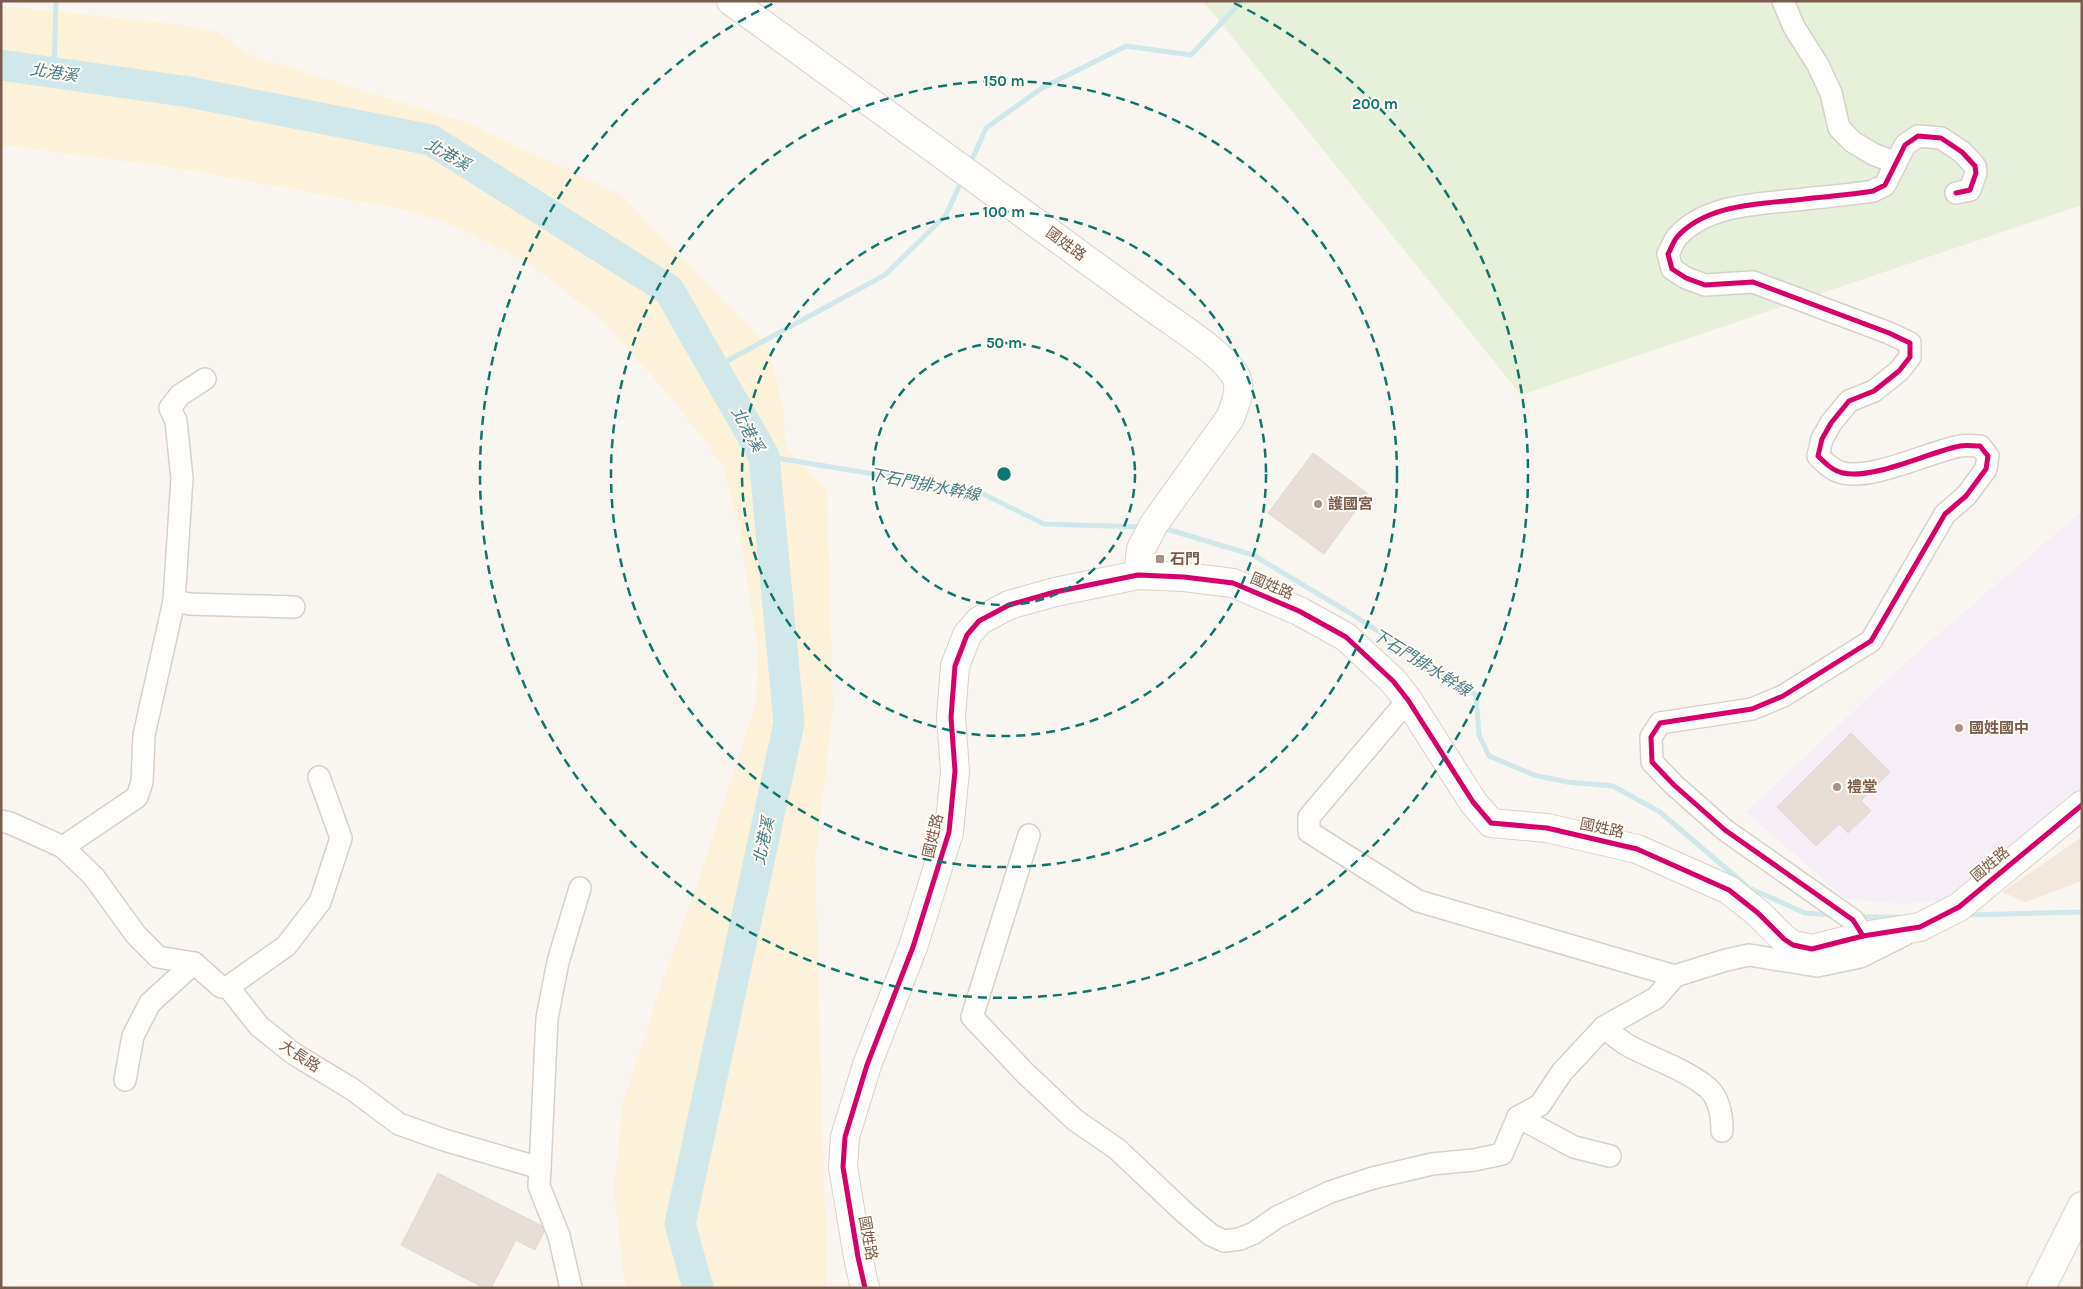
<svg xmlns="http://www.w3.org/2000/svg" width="2083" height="1289" viewBox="0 0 2083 1289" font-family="Karla,'Noto Sans TC',sans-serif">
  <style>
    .residential { fill: #f2e8de }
    .education { fill: #f6eef6 }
    .green { fill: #e7f0db }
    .sand { fill: #fbf2d9 }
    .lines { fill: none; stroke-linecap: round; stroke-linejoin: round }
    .stream { stroke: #d0e8ea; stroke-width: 5 }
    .river { stroke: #d0e8ea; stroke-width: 31 }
    .building { fill: #e6ded7; stroke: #e2d8d2 }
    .street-casing { stroke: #d7d1cb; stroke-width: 24 }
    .secondary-casing { stroke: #d9d2cb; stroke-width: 30 }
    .street { stroke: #fefefd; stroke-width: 21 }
    .secondary { stroke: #fefefd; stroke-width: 28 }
    .cycleway-casing { stroke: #fffaf3; stroke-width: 8 }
    .cycleway { stroke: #d6006c; stroke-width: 5 }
    .ring { fill: none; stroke: #0f766e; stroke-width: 2.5; stroke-dasharray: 9 6 }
    .poi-dot { fill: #a69286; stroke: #fffaf3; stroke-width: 2 }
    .labels { text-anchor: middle; stroke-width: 4; stroke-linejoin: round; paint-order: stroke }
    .street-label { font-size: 15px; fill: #7a5c4d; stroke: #fffaf3 }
    .poi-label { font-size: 15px; font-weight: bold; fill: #7a5c4d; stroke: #fffaf3; text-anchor: start }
    .water-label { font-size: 16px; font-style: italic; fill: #437c86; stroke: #fffaf3 }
    .centre { fill: #0f766e; stroke: #fffaf3; stroke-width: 2.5 }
    .ring-label { font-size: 15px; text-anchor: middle; font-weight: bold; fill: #0f766e; stroke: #fffaf3; stroke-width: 4; stroke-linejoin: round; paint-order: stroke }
  </style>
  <rect width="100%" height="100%" fill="#f9f5f0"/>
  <path class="residential" d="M2082 837V881L2026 902 2002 892Z"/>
  <path class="education" d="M2082 511V794L1958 899 1901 904 1845 899 1746 812 1907 661Z"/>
  <path class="green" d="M1203 1H2082V205L1521 395Z"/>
  <path class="sand" d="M1 6 183 25 217 32 249 55 468 123 621 195 769 347 784 412 785 447 827 490 833 708 815 861 827 1288H626L624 1276 614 1190 623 1103 660 989 698 882 756 704 758 648 739 528 723 467 700 435 656 380 599 317 525 261 461 228 402 209 171 167 1 145Z"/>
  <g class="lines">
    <g class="stream">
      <path d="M54 73 56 1"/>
      <path d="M970 164 986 128 1042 88 1126 46 1191 55 1242 1"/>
      <path d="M714 368 885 275 946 215 962 180"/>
      <path d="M764 456 977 491 1044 524 1143 527"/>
      <path d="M1161 529 1170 530 1253 555 1350 613 1476 695 1479 735 1489 756 1534 775 1567 782 1613 786 1660 812 1749 888 1805 913 1831 915"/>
      <path d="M1964 915 2082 912"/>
      <path d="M1857 917H1898"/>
    </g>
    <path class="river" d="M1 65 189 92 431 140 669 290 764 456 789 723 680 1224 698 1288"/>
  </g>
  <g class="building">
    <path d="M1313 453 1368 494 1324 554 1268 513Z"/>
    <path d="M1851 733 1890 772 1861 801 1871 811 1848 833 1839 824 1816 846 1777 807Z"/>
    <path d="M438 1173 542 1226 544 1232 535 1250 516 1240 491 1288H484L401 1245Z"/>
  </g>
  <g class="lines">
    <g class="street-casing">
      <g id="street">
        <path d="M1783 1 1794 27 1818 65 1831 93 1839 128 1853 142 1873 154 1896 163"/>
        <path d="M174 601 190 604 294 607"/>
        <path d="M1408 700 1309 817V832L1418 901 1675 976"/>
        <path d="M1 821 10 823 63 847 94 877 136 935 158 957 194 963 221 987H228L259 1026 294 1054 352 1089 399 1124 444 1140 540 1168 539 1186 559 1236 571 1288"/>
        <path d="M1029 835 972 1017 1025 1073 1075 1120 1117 1149 1185 1213 1211 1235 1224 1241 1240 1239 1254 1233 1277 1217 1330 1192 1373 1178 1432 1164 1474 1160 1502 1154 1518 1117 1540 1105 1562 1072 1604 1027"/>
        <path d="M63 847 137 797 142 782 144 735 174 601 182 478 176 421 170 408 180 395 205 379"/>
        <path d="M1863 936 1853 920 1725 830 1674 785 1652 762 1651 737 1660 723 1752 709 1783 696 1871 641 1945 514 1966 496 1986 469 1988 456 1980 446C1973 446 1966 445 1960 446 1929 452 1873 480 1843 473 1833 471 1825 463 1818 456L1822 439 1831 423 1849 401 1874 391 1899 371 1910 357V343L1889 333 1753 282 1705 285 1686 278 1672 269 1668 254C1671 249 1673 242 1677 237 1706 205 1757 204 1796 200 1822 197 1848 195 1873 191L1885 185 1905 145 1918 136 1941 138 1962 152 1975 166 1976 173 1970 190 1956 193"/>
        <path d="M228 987 286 946 320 902 341 838 319 777"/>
        <path d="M125 1080 133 1036 150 1003 194 963"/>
        <path d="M1518 1117 1574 1147 1610 1156"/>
        <path d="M1722 1131C1722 1116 1720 1099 1708 1088 1685 1069 1655 1060 1629 1046 1620 1041 1612 1034 1604 1027L1656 998 1675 976 1726 960 1749 955 1817 966 1860 957 1904 935"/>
        <path d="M540 1168 547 1018 558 962 580 888"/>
      </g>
    </g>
    <g class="secondary-casing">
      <g id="secondary">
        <path d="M731 1 1153 308C1174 323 1225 355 1236 377 1242 389 1235 406 1230 418L1154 524 1141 549 1138 575"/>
        <path d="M865 1288 858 1257 843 1167 845 1137 867 1065 913 947 949 832 955 771 951 717 955 666 967 635 979 621 1009 605 1055 592 1138 575 1184 577 1233 583 1299 611 1346 637 1393 681 1408 700 1473 802 1491 823 1547 828 1637 849 1729 890 1758 913 1784 939 1793 945 1812 949 1863 936 1920 927 1959 907 2082 805"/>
        <path d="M2041 1288 2082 1206"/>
      </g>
    </g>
    <use href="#street" class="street"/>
    <use href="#secondary" class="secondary"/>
    <g class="cycleway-casing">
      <g id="cycleway">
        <path d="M1863 936 1853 920 1725 830 1674 785 1652 762 1651 737 1660 723 1752 709 1783 696 1871 641 1945 514 1966 496 1986 469 1988 456 1980 446C1973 446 1966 445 1960 446 1929 452 1873 480 1843 473 1833 471 1825 463 1818 456L1822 439 1831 423 1849 401 1874 391 1899 371 1910 357V343L1889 333 1753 282 1705 285 1686 278 1672 269 1668 254C1671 249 1673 242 1677 237 1706 205 1757 204 1796 200 1822 197 1848 195 1873 191L1885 185 1905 145 1918 136 1941 138 1962 152 1975 166 1976 173 1970 190 1956 193"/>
        <path d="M865 1288 858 1257 843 1167 845 1137 867 1065 913 947 949 832 955 771 951 717 955 666 967 635 979 621 1009 605 1055 592 1138 575 1184 577 1233 583 1299 611 1346 637 1393 681 1408 700 1473 802 1491 823 1547 828 1637 849 1729 890 1758 913 1784 939 1793 945 1812 949 1863 936 1920 927 1959 907 2082 805"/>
      </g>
    </g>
    <use href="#cycleway" class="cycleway"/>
  </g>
  <g class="ring">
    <circle cx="1004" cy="474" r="131"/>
    <circle cx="1004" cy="474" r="262"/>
    <circle cx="1004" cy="474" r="393"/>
    <path d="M1234 3A524 524 0 1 1 774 3"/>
  </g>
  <g class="poi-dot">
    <circle cx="1318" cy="504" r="5"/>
    <rect x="1155" y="554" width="10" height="10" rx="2.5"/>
    <circle cx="1959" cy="728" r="5"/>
    <circle cx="1837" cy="787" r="5"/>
  </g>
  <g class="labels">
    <g class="street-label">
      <text transform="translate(1066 244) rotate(36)" y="5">國姓路</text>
      <text transform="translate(1272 586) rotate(23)" y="5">國姓路</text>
      <text transform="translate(1602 828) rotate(12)" y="5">國姓路</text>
      <text transform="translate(933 836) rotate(-77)" y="5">國姓路</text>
      <text transform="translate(1990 864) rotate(-40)" y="5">國姓路</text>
      <text transform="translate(300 1056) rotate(34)" y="5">大長路</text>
      <text transform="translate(868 1238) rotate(80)" y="5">國姓路</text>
    </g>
    <g class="poi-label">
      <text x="1328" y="509">護國宮</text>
      <text x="1170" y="564">石門</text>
      <text x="1969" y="733">國姓國中</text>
      <text x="1847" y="792">禮堂</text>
    </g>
    <g class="water-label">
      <text transform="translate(54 72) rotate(8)" y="6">北港溪</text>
      <text transform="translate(448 154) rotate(29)" y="6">北港溪</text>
      <text transform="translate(748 429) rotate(61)" y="6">北港溪</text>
      <text transform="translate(925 484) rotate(11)" y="6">下石門排水幹線</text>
      <text transform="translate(1422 662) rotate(32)" y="6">下石門排水幹線</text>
      <text transform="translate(763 841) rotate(-78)" y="6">北港溪</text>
    </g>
  </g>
  <circle cx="1004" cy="474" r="8" class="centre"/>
  <g class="ring-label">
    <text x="1004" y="86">150 m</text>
    <text x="1375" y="109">200 m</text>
    <text x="1004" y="217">100 m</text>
    <text x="1004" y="348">50 m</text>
  </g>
  <rect width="2083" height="1289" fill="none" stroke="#7a5c4d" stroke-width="5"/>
</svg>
